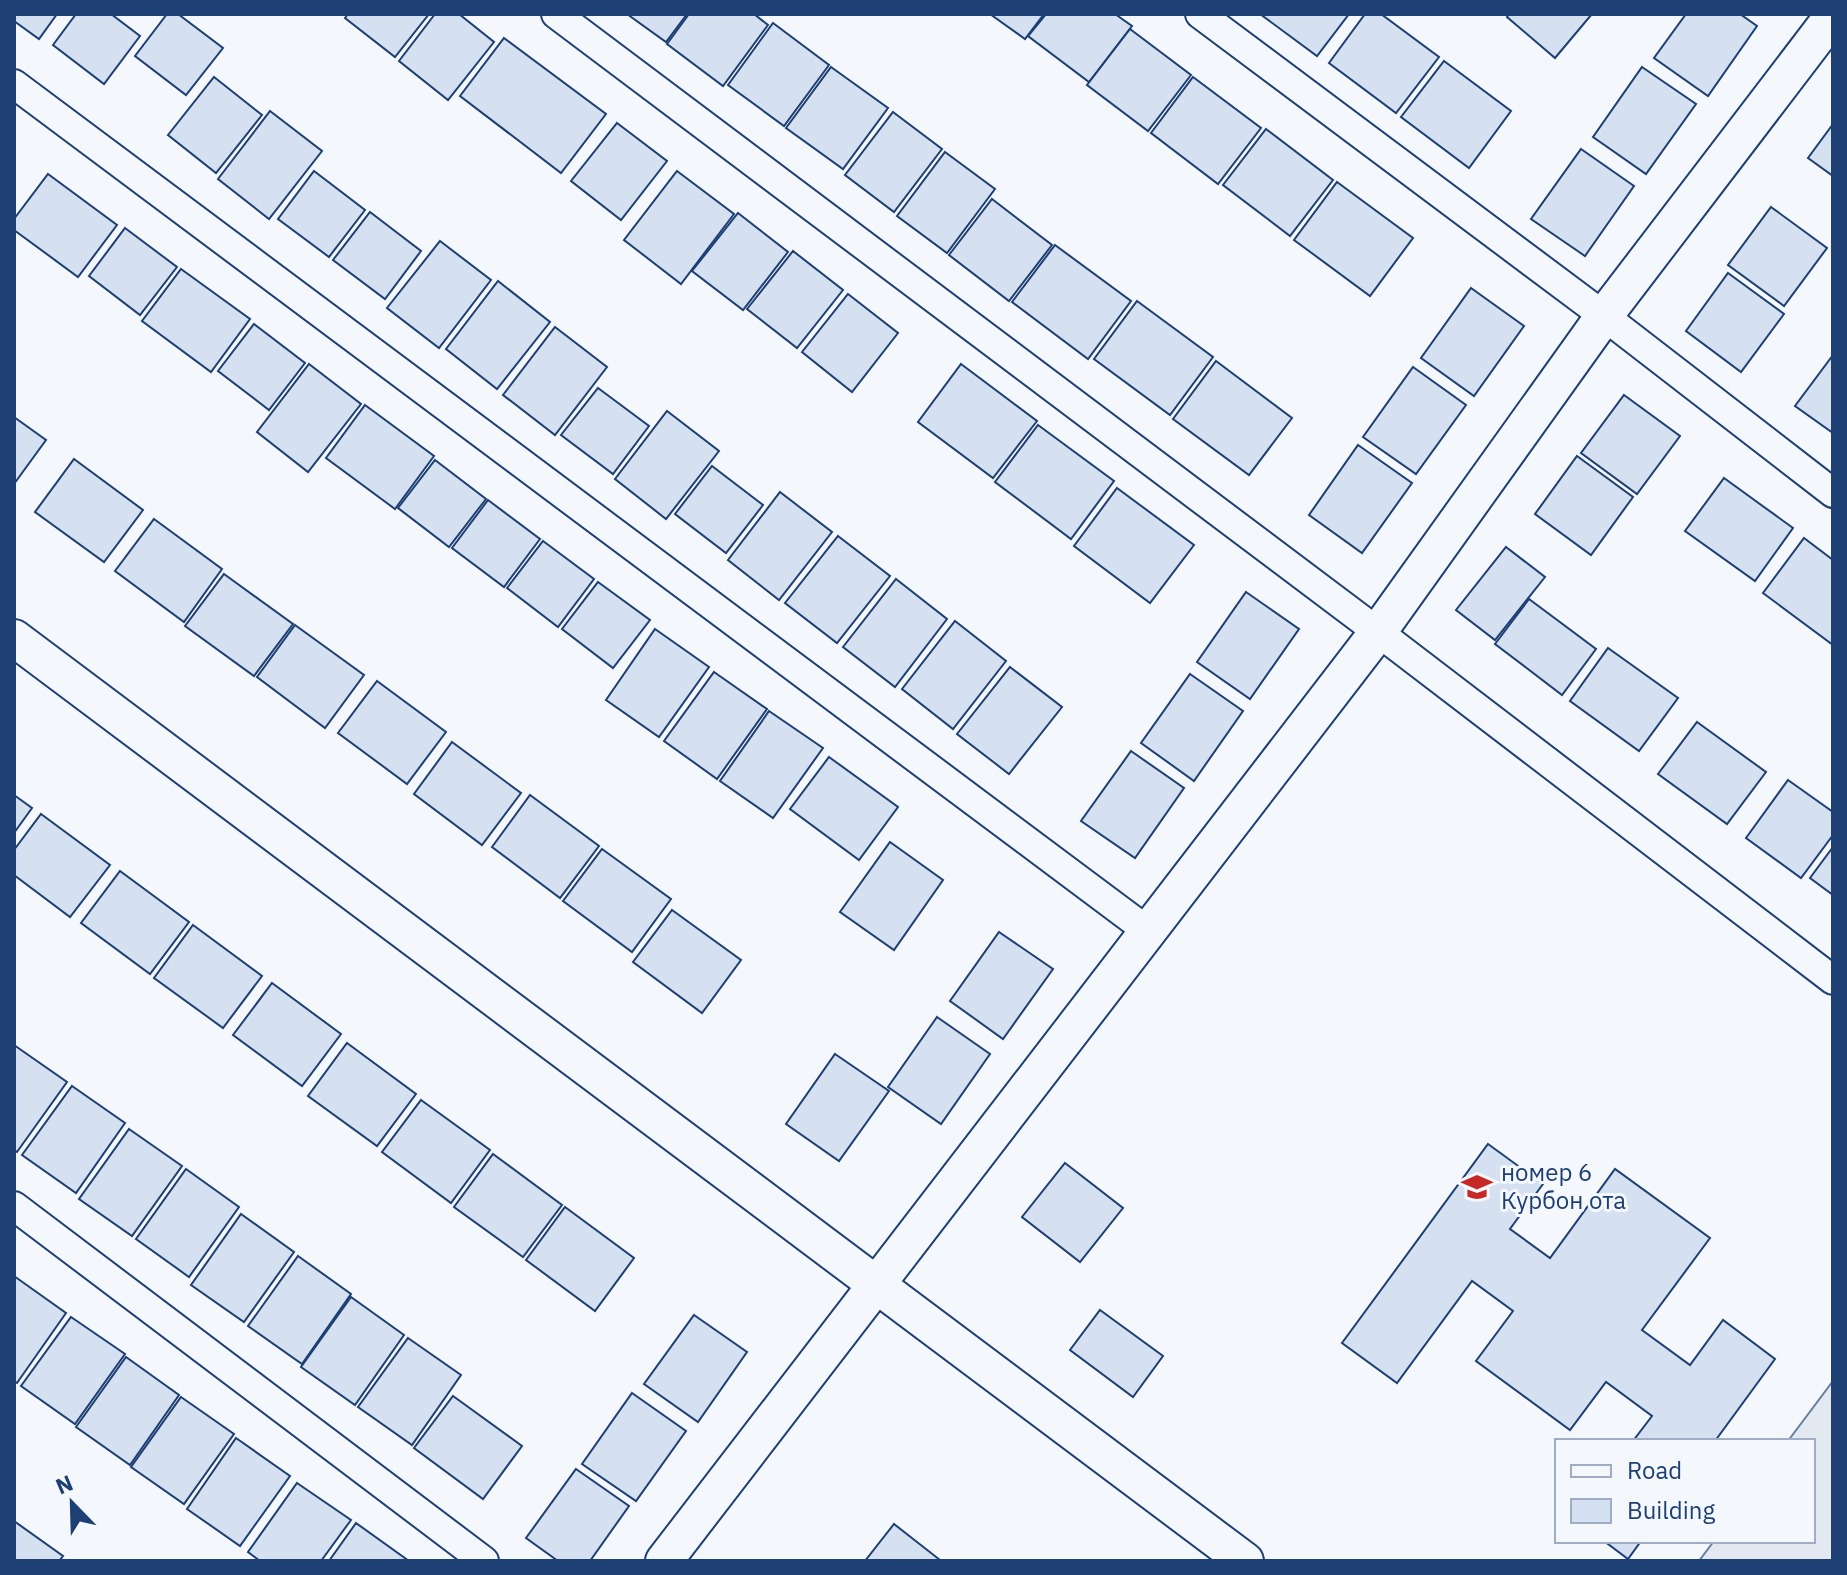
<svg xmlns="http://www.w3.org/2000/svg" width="1847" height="1575" viewBox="0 0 1847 1575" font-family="'IBM Plex Sans',sans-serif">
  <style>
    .green { fill: #e3e9f0; stroke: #687fa3; stroke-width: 2 }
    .building { fill: #d5e0f0; stroke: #1d3f73; stroke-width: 2 }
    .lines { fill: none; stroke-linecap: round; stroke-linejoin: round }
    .minor-casing { stroke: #1d3f73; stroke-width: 32 }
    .tertiary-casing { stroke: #1d3f73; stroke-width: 40 }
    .minor { stroke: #f4f7fb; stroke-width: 28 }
    .tertiary { stroke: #f4f7fb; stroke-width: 36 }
    .labels { text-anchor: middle; stroke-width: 6; stroke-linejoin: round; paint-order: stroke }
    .poi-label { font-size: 24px; fill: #1d3f73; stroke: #f4f7fb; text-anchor: start }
  </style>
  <rect width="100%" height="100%" fill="#f4f7fb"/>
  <path class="green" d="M1833 1381V1561H1699L1714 1541H1813V1441H1788Z"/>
  <g class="building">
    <path d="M14 14H57L39 39 14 21Z"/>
    <path d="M76 14H111L140 36 104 84 53 45Z"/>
    <path d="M167 14H178L223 48 186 95 135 56Z"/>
    <path d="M348 14H429L395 57 345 18Z"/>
    <path d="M435 14H459L494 42 448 100 399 61Z"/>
    <path d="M627 14H687L666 42Z"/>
    <path d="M689 14H754L768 25 723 86 667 44Z"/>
    <path d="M990 14H1044L1025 39Z"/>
    <path d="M1046 14H1115L1132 26 1089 82 1028 36Z"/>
    <path d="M1260 14H1349L1317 56Z"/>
    <path d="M1365 14H1381L1439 57 1396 113 1329 63Z"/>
    <path d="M1509 14H1592L1555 58 1507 17Z"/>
    <path d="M1686 14H1740L1757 26 1708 96 1654 58Z"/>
    <path d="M773 23 829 65 784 126 728 85Z"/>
    <path d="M1130 29 1191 75 1148 131 1087 85Z"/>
    <path d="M504 38 606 114 561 173 460 96Z"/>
    <path d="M1444 61 1511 111 1469 168 1401 117Z"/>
    <path d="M831 67 888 108 843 169 786 128Z"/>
    <path d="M1642 67 1696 104 1646 174 1593 137Z"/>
    <path d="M214 77 262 115 216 173 168 135Z"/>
    <path d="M1193 77 1261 128 1218 184 1151 133Z"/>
    <path d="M270 111 322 151 269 219 218 179Z"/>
    <path d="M893 112 942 149 894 212 845 175Z"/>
    <path d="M617 123 667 161 621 220 571 181Z"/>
    <path d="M1833 124V176L1808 158Z"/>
    <path d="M1266 129 1333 180 1290 236 1223 185Z"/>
    <path d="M1581 149 1634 186 1585 256 1531 219Z"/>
    <path d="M945 152 995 189 947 253 897 216Z"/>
    <path d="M314 171 365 210 329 257 278 219Z"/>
    <path d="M677 171 734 214 681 284 624 240Z"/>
    <path d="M48 174 117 225 78 277 14 230V219Z"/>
    <path d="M1337 182 1413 238 1370 296 1294 240Z"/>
    <path d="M992 199 1052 245 1009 301 949 255Z"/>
    <path d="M1771 207 1827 248 1784 306 1728 265Z"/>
    <path d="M370 212 421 251 385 299 333 260Z"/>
    <path d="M738 213 788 252 743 310 692 271Z"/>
    <path d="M125 228 177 267 140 315 89 276Z"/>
    <path d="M440 241 491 280 439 348 387 308Z"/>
    <path d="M1055 245 1131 301 1088 359 1012 302Z"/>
    <path d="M793 251 843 290 797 348 747 309Z"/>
    <path d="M181 269 250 319 211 372 142 321Z"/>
    <path d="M1728 273 1784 314 1741 372 1686 331Z"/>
    <path d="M498 281 550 322 497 389 446 349Z"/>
    <path d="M1471 288 1524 326 1474 396 1421 358Z"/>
    <path d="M848 294 898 333 852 392 802 352Z"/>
    <path d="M1137 301 1213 357 1170 415 1094 359Z"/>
    <path d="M254 324 305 363 269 410 218 371Z"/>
    <path d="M555 327 607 367 555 435 503 395Z"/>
    <path d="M1833 355V433L1795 406Z"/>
    <path d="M1216 361 1292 418 1249 475 1173 419Z"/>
    <path d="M309 364 361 404 308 472 257 432Z"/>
    <path d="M961 364 1037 421 993 478 918 422Z"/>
    <path d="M1413 367 1466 405 1416 474 1363 437Z"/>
    <path d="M598 388 649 426 613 474 561 435Z"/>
    <path d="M1624 395 1680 436 1637 494 1581 453Z"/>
    <path d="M365 405 434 456 395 509 326 458Z"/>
    <path d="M667 411 719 451 666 519 615 479Z"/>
    <path d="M14 417 46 440 14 484Z"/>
    <path d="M1038 425 1114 481 1071 539 995 482Z"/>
    <path d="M1358 445 1412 483 1362 553 1309 515Z"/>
    <path d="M1577 456 1633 497 1591 555 1535 514Z"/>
    <path d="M74 459 143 510 104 562 35 512Z"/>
    <path d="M435 460 486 499 449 547 398 508Z"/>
    <path d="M712 466 763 505 726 553 675 514Z"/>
    <path d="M1724 478 1793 528 1755 581 1685 531Z"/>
    <path d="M1117 488 1194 545 1150 603 1074 546Z"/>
    <path d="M780 492 832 532 779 600 728 560Z"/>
    <path d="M488 500 540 539 504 587 452 548Z"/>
    <path d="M154 519 222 569 184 622 115 571Z"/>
    <path d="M838 536 890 576 837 643 785 603Z"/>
    <path d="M1804 538 1833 560V645L1763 593Z"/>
    <path d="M543 541 594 579 558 627 507 588Z"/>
    <path d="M1506 547 1545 577 1495 640 1456 610Z"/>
    <path d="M224 574 293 624 254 676 185 626Z"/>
    <path d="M896 579 947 619 895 687 843 647Z"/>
    <path d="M598 582 650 620 613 668 562 629Z"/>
    <path d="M1246 592 1299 629 1250 699 1197 662Z"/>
    <path d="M1529 599 1596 649 1562 695 1495 644Z"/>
    <path d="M955 621 1006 661 953 729 902 689Z"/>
    <path d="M295 625 364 675 325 728 257 677Z"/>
    <path d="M655 629 709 667 659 737 606 700Z"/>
    <path d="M1608 648 1678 698 1639 751 1570 701Z"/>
    <path d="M1010 667 1062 707 1009 774 957 734Z"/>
    <path d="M714 672 767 709 717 779 664 741Z"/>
    <path d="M1190 674 1243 711 1194 781 1141 743Z"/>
    <path d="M377 681 446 732 407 784 338 733Z"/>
    <path d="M769 711 823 748 773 818 720 781Z"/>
    <path d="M1697 722 1766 772 1727 824 1658 774Z"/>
    <path d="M452 742 521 793 482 845 414 794Z"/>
    <path d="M1131 751 1184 788 1135 858 1081 821Z"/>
    <path d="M829 757 898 807 859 860 790 809Z"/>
    <path d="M1788 780 1833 812V835L1801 878 1746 838Z"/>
    <path d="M14 795 32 808 14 833Z"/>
    <path d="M530 795 599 846 560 898 492 847Z"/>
    <path d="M41 814 110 865 70 917 14 875V850Z"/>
    <path d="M890 842 943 880 894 950 840 912Z"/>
    <path d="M1833 847V895L1810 878Z"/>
    <path d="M602 849 671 899 632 952 563 901Z"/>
    <path d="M120 871 189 922 150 974 81 923Z"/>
    <path d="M672 910 741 960 702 1013 633 962Z"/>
    <path d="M193 925 262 976 223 1028 154 978Z"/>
    <path d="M999 932 1053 969 1003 1039 950 1001Z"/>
    <path d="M272 983 341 1034 302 1086 233 1035Z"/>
    <path d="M937 1017 990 1054 941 1124 888 1087Z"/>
    <path d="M347 1043 416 1094 377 1146 308 1096Z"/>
    <path d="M14 1045 67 1082 17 1152 14 1150Z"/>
    <path d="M835 1054 889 1091 839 1161 786 1124Z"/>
    <path d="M72 1086 125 1123 76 1193 22 1155Z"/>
    <path d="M421 1100 490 1150 451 1203 382 1152Z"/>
    <path d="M129 1129 182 1166 132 1236 79 1199Z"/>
    <path d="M1488 1144 1543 1184 1510 1229 1550 1258 1615 1169 1710 1238 1642 1330 1690 1365 1723 1320 1775 1359 1715 1441H1633L1652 1416 1606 1382 1570 1430 1476 1361 1513 1311 1472 1281 1397 1383 1342 1343Z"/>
    <path d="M493 1154 562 1205 523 1257 454 1207Z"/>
    <path d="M1065 1163 1123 1208 1080 1262 1022 1217Z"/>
    <path d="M186 1169 239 1207 189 1277 136 1239Z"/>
    <path d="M565 1207 634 1258 595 1311 526 1260Z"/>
    <path d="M241 1214 294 1252 244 1322 191 1285Z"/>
    <path d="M298 1256 351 1294 302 1364 248 1326Z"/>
    <path d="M14 1276 66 1313 17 1383 14 1381Z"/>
    <path d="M351 1297 404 1335 355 1405 301 1367Z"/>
    <path d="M1100 1310 1163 1356 1133 1397 1070 1350Z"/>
    <path d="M694 1315 747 1352 698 1422 644 1384Z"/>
    <path d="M71 1317 125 1354 75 1424 21 1386Z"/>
    <path d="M408 1338 461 1375 412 1445 358 1407Z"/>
    <path d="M126 1357 179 1395 130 1465 76 1427Z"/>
    <path d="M632 1393 686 1431 636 1501 582 1464Z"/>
    <path d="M453 1396 522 1446 483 1499 414 1448Z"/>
    <path d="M181 1397 234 1434 184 1504 131 1467Z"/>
    <path d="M236 1438 290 1476 240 1546 187 1509Z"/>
    <path d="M576 1469 629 1506 590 1561H558L526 1538Z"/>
    <path d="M297 1483 351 1520 321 1561H260L248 1552Z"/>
    <path d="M14 1521 63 1556 59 1561H14Z"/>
    <path d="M356 1523 409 1561H329Z"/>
    <path d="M894 1524 940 1560 939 1561H865Z"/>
    <path d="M1604 1541H1641L1628 1559Z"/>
  </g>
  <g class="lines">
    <g class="minor-casing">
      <g id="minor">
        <path d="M556 14 1378 632 1833 980"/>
        <path d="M1200 14 1604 316 1833 493"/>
        <path d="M14 84 1149 932"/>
        <path d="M14 1206 484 1561"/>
      </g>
    </g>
    <g class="tertiary-casing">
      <g id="tertiary">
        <path d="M14 638 1245 1561"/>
        <path d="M664 1561 1378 632 1604 316 1833 16"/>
      </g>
    </g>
    <use href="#minor" class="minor"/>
    <use href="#tertiary" class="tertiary"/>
  </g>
  <defs>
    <g id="school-bare" transform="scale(2.4)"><path d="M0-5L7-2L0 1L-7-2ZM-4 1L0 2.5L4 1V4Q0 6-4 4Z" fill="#c62828" stroke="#f4f7fb" stroke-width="2.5" paint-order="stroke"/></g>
  </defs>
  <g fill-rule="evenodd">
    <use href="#school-bare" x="1477" y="1187"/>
  </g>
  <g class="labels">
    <g class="poi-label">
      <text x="1501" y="1181">номер 6<tspan x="1501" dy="28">Курбон ота</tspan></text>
    </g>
  </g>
  <rect width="1847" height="1575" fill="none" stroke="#1d3f73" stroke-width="32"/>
  <rect x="1555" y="1439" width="260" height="104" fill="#f4f7fb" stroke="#9eadc5" stroke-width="2"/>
  <rect x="1571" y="1465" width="40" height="12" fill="#f4f7fb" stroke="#9eadc5" stroke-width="2"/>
  <text x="1627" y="1479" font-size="24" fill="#1d3f73">Road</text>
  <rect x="1571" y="1499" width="40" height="24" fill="#d5e0f0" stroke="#9eadc5" stroke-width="2"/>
  <text x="1627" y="1519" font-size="24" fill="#1d3f73">Building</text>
  <g transform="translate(72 1503) rotate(337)" stroke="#f4f7fb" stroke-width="6" paint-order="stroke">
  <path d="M0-6L14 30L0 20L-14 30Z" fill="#1d3f73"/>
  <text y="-12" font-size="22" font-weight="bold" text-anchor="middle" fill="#1d3f73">N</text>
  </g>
</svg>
